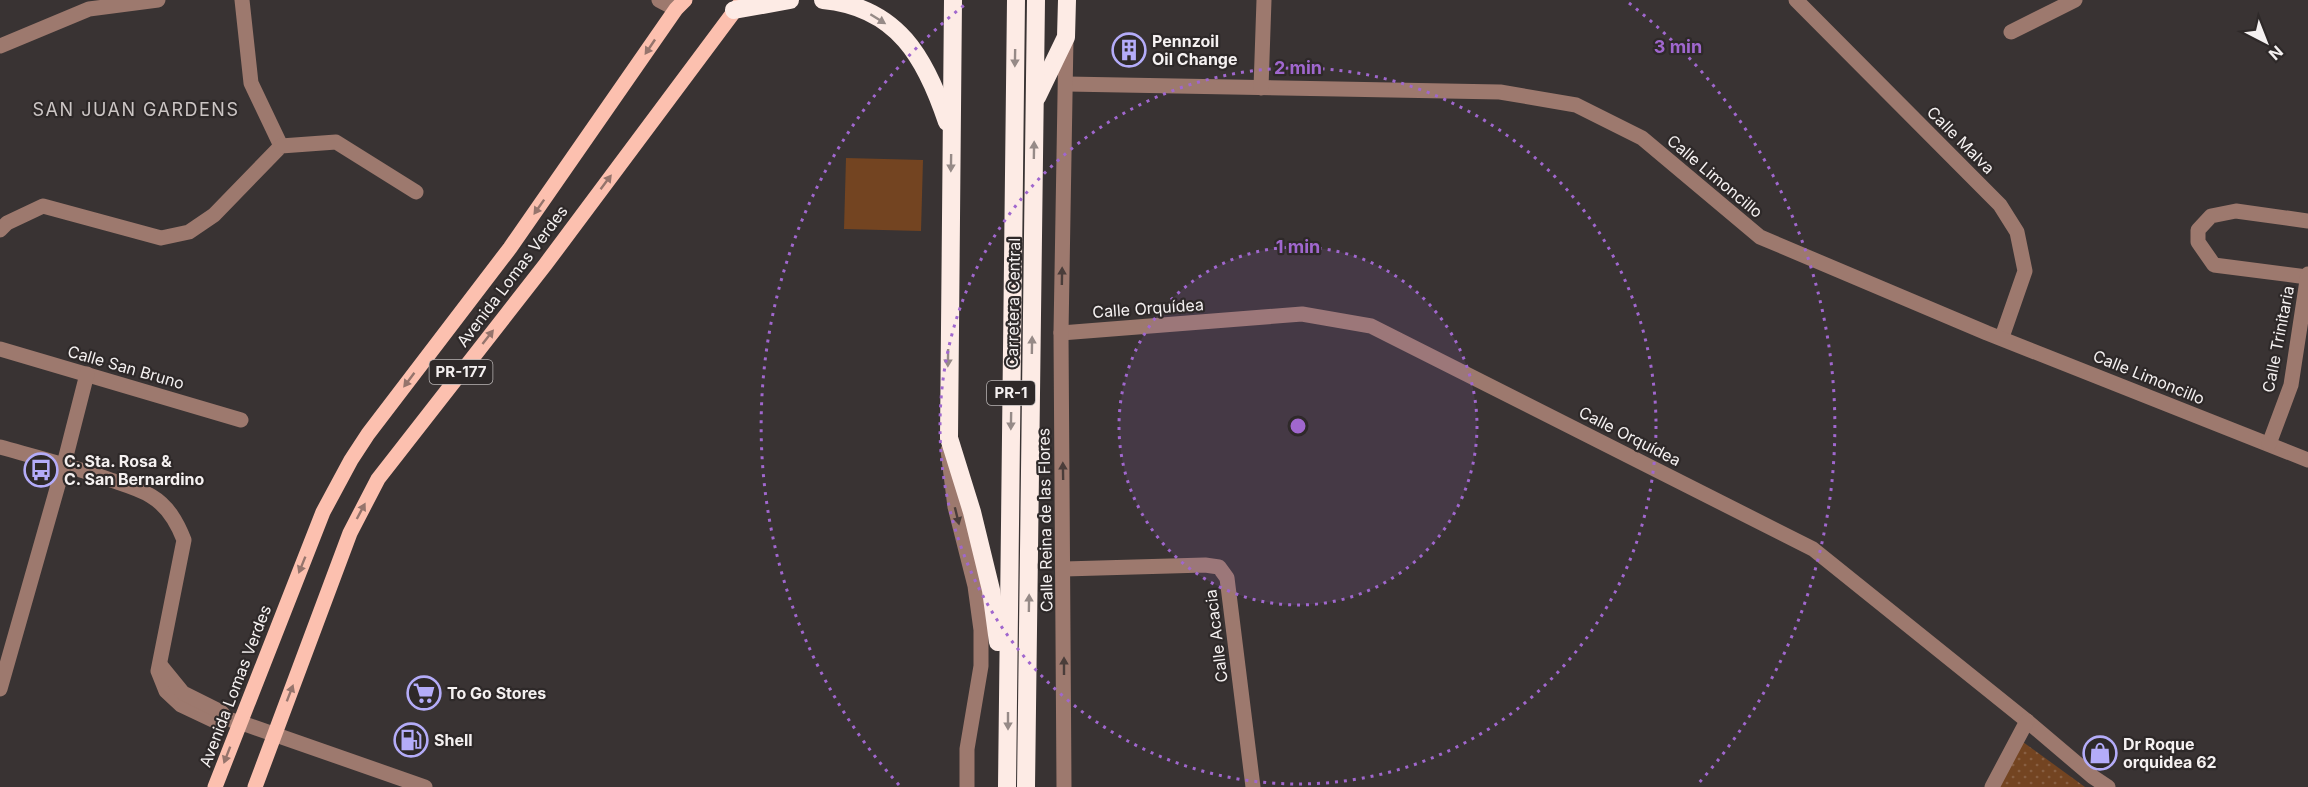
<svg xmlns="http://www.w3.org/2000/svg" width="2308" height="787" viewBox="0 0 2308 787" font-family="Inter,sans-serif">
  <style>
    .grass { fill: #734421 }
    .park { fill: url(#park-dots) }
    .lines { fill: none; stroke-linecap: round; stroke-linejoin: round }
    .minor { stroke: #9d796e; stroke-width: 15 }
    .major { stroke: #fcc0af; stroke-width: 15 }
    .highway { stroke: #fdebe5; stroke-width: 18 }
    .oneway { fill: #968a87 }
    .oneway2 { fill: #95746c }
    .oneway3 { fill: #4a3d3a }
    .ring { fill: none; stroke: #a067ce; stroke-width: 3; stroke-dasharray: 3 6 }
    .labels { text-anchor: middle; stroke-width: 4.5; stroke-linejoin: round; paint-order: stroke }
    .shield { fill: #2e2929; stroke: #b9b5b5; stroke-width: 1.5 }
    .shield-label { font-size: 15px; font-weight: bold; fill: #f5f1f1 }
    .poi-label { font-size: 16px; font-weight: bold; fill: #f5f1f1; stroke: #2e2929; text-anchor: start }
    .street-label { font-size: 16px; fill: #f5f1f1; stroke: #2e2929 }
    .neighbourhood-label { font-size: 18px; letter-spacing: 1.5px; fill: #ccc6c5; stroke: #2e2929 }
    .centre { fill: #a067ce; stroke: #2e2929; stroke-width: 3 }
    .ring-label { font-size: 18px; text-anchor: middle; font-weight: bold; fill: #a067ce; stroke: #2e2929; stroke-width: 4.5; stroke-linejoin: round; paint-order: stroke }
  </style>
  <defs>
    <pattern id="park-dots" width="8" height="8" patternUnits="userSpaceOnUse" patternTransform="scale(1.5)"><rect width="8" height="8" fill="#734421"/><path d="M2 2h.1M6 6h.1" fill="none" stroke="#885f42" stroke-width="1.8" stroke-linecap="round"/></pattern>
  </defs>
  <rect width="100%" height="100%" fill="#393333"/>
  <path class="grass" d="M846 158 923 160 921 231 844 229Z"/>
  <path class="park" d="M2023 742 2085 787H1998Z"/>
  <g class="lines">
    <g class="minor">
      <path d="M242 0 251 83 281 146"/>
      <path d="M659 0 676 9"/>
      <path d="M1796 0 2000 205 2017 232 2025 271 2002 337"/>
      <path d="M2011 32 2075 0"/>
      <path d="M0 46 89 9 158 0"/>
      <path d="M1067 84 1500 92 1576 105 1642 138 1760 237 1987 333 2308 460"/>
      <path d="M1261 88 1264 0"/>
      <path d="M0 230 7 223 43 206 161 238 189 232 214 215 281 146 336 142 416 192"/>
      <path d="M2307 277 2214 265 2198 242V230L2211 216 2236 211 2308 221"/>
      <path d="M1061 333 1302 314 1371 326 1813 549 2027 721 2093 777 2108 787"/>
      <path d="M0 349 241 420"/>
      <path d="M2269 444 2291 385 2308 274"/>
      <path d="M0 447C36 457 72 466 108 479 122 484 138 488 151 496 168 506 177 522 184 540L158 671 166 691 181 705 217 722 227 719 239 722 425 787"/>
      <path d="M948 450 955 507 975 586 981 630V666L967 749V787"/>
      <path d="M1064 569 1205 565 1219 567 1227 578 1253 787"/>
      <path d="M161 666 183 693 221 712 227 719"/>
      <path d="M0 689 64 464 87 374"/>
      <path d="M1064 787 1061 333 1066 37"/>
      <path d="M1992 787 2027 721"/>
    </g>
    <g class="major">
      <path d="M215 787 323 512 351 460 368 434 510 248 676 9 685 0"/>
      <path d="M255 787 350 533 378 479 545 265 742 1"/>
    </g>
    <g class="highway">
      <path d="M823 0C898 7 926 59 947 122"/>
      <path d="M953 0 949 438 972 512 991 590 998 642"/>
      <path d="M734 10 790 0"/>
      <path d="M1037 97 1066 37 1067 0"/>
      <path d="M1007 787 1016 0"/>
      <path d="M1026 787 1036 0"/>
    </g>
  </g>
  <defs><path id="oneway-solid" d="M-6-.8H1V-3.2L6.5 0L1 3.2V.8H-6Z" transform="scale(1.5)"/></defs>
  <g class="oneway">
    <use href="#oneway-solid" transform="translate(878 19) rotate(32)"/>
    <use href="#oneway-solid" transform="translate(1015 58) rotate(91)"/>
    <use href="#oneway-solid" transform="translate(1034 150) rotate(-89)"/>
    <use href="#oneway-solid" transform="translate(951 163) rotate(91)"/>
    <use href="#oneway-solid" transform="translate(1032 345) rotate(-89)"/>
    <use href="#oneway-solid" transform="translate(948 358) rotate(91)"/>
    <use href="#oneway-solid" transform="translate(1011 421) rotate(91)"/>
    <use href="#oneway-solid" transform="translate(1029 603) rotate(-89)"/>
    <use href="#oneway-solid" transform="translate(1008 721) rotate(90)"/>
  </g>
  <g class="oneway2">
    <use href="#oneway-solid" transform="translate(650 47) rotate(124)"/>
    <use href="#oneway-solid" transform="translate(606 182) rotate(-53)"/>
    <use href="#oneway-solid" transform="translate(539 207) rotate(125)"/>
    <use href="#oneway-solid" transform="translate(488 337) rotate(-52)"/>
    <use href="#oneway-solid" transform="translate(409 380) rotate(127)"/>
    <use href="#oneway-solid" transform="translate(361 511) rotate(-62)"/>
    <use href="#oneway-solid" transform="translate(302 565) rotate(112)"/>
    <use href="#oneway-solid" transform="translate(290 693) rotate(-69)"/>
    <use href="#oneway-solid" transform="translate(227 755) rotate(111)"/>
  </g>
  <g class="oneway3">
    <use href="#oneway-solid" transform="translate(1062 276) rotate(-89)"/>
    <use href="#oneway-solid" transform="translate(1063 471) rotate(-91)"/>
    <use href="#oneway-solid" transform="translate(957 516) rotate(76)"/>
    <use href="#oneway-solid" transform="translate(1064 666) rotate(-90)"/>
  </g>
  <circle cx="1298" cy="426" r="179" fill="#a067ce" fill-opacity=".12"/>
  <g class="ring">
    <circle cx="1298" cy="426" r="179"/>
    <circle cx="1298" cy="426" r="358"/>
    <path d="M899 785A537 537 0 0 1 967 3M1629 3A537 537 0 0 1 1697 785"/>
  </g>
  <defs>
    <g id="building-ring" transform="scale(1.725)"><circle r="9.5" fill="#2e2929" stroke="#b4acf9" stroke-width="1.5"/><path d="M-4-6H4V6H1V3H-1V6H-4ZM-2.5-4.3h1.7v1.8h-1.7ZM.8-4.3h1.7v1.8H.8ZM-2.5-1h1.7V.8h-1.7ZM.8-1h1.7V.8H.8Z" fill="#b4acf9"/></g>
    <g id="bus-ring" transform="scale(1.725)"><circle r="9.5" fill="#2e2929" stroke="#b4acf9" stroke-width="1.5"/><path d="M-5-6H5V4H4V6H2V4H-2V6H-4V4H-5ZM-3.5-4V0h7V-4ZM-3.5 1.2v1.5H-2V1.2ZM2 1.2v1.5H3.5V1.2Z" fill="#b4acf9"/></g>
    <g id="supermarket-ring" transform="scale(1.725)"><circle r="9.5" fill="#2e2929" stroke="#b4acf9" stroke-width="1.5"/><path d="M-6-5.5h2.5l.6 2H6L4.5 2H-2.5L-4.4-4H-6ZM-1.5 3.2a1.3 1.3 0 1 0 .1 0ZM3 3.2a1.3 1.3 0 1 0 .1 0Z" fill="#b4acf9"/></g>
    <g id="fuel-ring" transform="scale(1.725)"><circle r="9.5" fill="#2e2929" stroke="#b4acf9" stroke-width="1.5"/><path d="M-5.5-6h7V0h2V4h1.3V-2.5L3-4.5l.8-.8L6-3V5H2.5V1h-1V6h-7ZM-4.2-4.7v3.2H.2V-4.7Z" fill="#b4acf9"/></g>
    <g id="shop-ring" transform="scale(1.725)"><circle r="9.5" fill="#2e2929" stroke="#b4acf9" stroke-width="1.5"/><path d="M-5-2.5h2.3a2.7 3.5 0 0 1 5.4 0H5L5.5 6h-11ZM-1.5-2.5h3a1.5 2.3 0 0 0-3 0Z" fill="#b4acf9"/></g>
  </defs>
  <g fill-rule="evenodd">
    <use href="#building-ring" x="1129" y="50"/>
    <use href="#bus-ring" x="41" y="470"/>
    <use href="#supermarket-ring" x="424" y="693"/>
    <use href="#fuel-ring" x="411" y="740"/>
    <use href="#shop-ring" x="2100" y="753"/>
  </g>
  <g class="labels">
    <g class="shield">
      <rect x="429.5" y="360" width="63" height="24" rx="4.5"/>
      <rect x="987" y="381" width="48" height="24" rx="4.5"/>
    </g>
    <g class="shield-label">
      <text x="461" y="377">PR-177</text>
      <text x="1011" y="398">PR-1</text>
    </g>
    <g class="poi-label">
      <text x="1152" y="47">Pennzoil<tspan x="1152" dy="18">Oil Change</tspan></text>
      <text x="64" y="467">C. Sta. Rosa &amp;<tspan x="64" dy="18">C. San Bernardino</tspan></text>
      <text x="447" y="699">To Go Stores</text>
      <text x="434" y="746">Shell</text>
      <text x="2123" y="750">Dr Roque<tspan x="2123" dy="18">orquidea 62</tspan></text>
    </g>
    <g class="street-label">
      <text transform="translate(1961 140) rotate(45)" y="6">Calle Malva</text>
      <text transform="translate(1715 176) rotate(40)" y="6">Calle Limoncillo</text>
      <text transform="translate(512 276) rotate(-53)" y="6">Avenida Lomas Verdes</text>
      <text transform="translate(1013 303) rotate(-89)" y="6">Carretera Central</text>
      <text transform="translate(1148 308) rotate(-4)" y="6">Calle Orquídea</text>
      <text transform="translate(2278 339) rotate(-79)" y="6">Calle Trinitaria</text>
      <text transform="translate(126 367) rotate(16)" y="6">Calle San Bruno</text>
      <text transform="translate(2149 377) rotate(22)" y="6">Calle Limoncillo</text>
      <text transform="translate(1630 436) rotate(27)" y="6">Calle Orquídea</text>
      <text transform="translate(1045 520) rotate(-91)" y="6">Calle Reina de las Flores</text>
      <text transform="translate(1216 636) rotate(-97)" y="6">Calle Acacia</text>
      <text transform="translate(235 686) rotate(-69)" y="6">Avenida Lomas Verdes</text>
    </g>
    <g class="neighbourhood-label">
      <text x="136" y="116">SAN JUAN GARDENS</text>
    </g>
  </g>
  <circle cx="1298" cy="426" r="9" class="centre"/>
  <g class="ring-label">
    <text x="1678" y="53">3 min</text>
    <text x="1298" y="74">2 min</text>
    <text x="1298" y="253">1 min</text>
  </g>
  <g transform="translate(2266 42) rotate(138)" stroke="#2e2929" stroke-width="4.5" paint-order="stroke">
  <path d="M0-4.5L10 22L0 15L-10 22Z" fill="#f5f1f1"/>
  <text y="-9" font-size="16" font-weight="bold" text-anchor="middle" fill="#f5f1f1">N</text>
  </g>
</svg>
